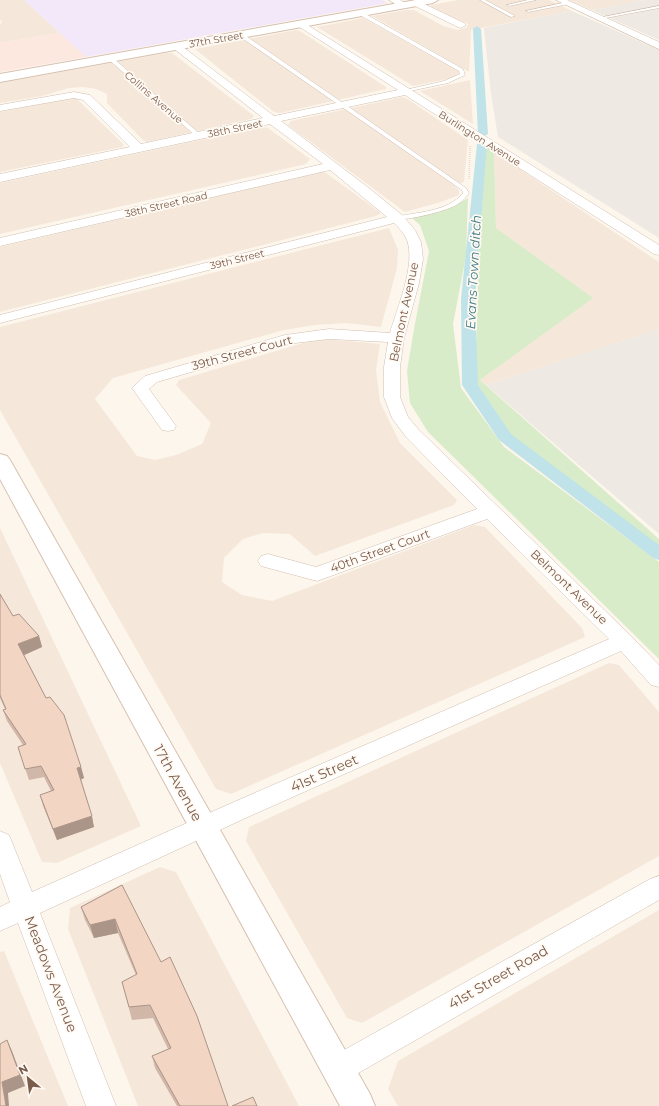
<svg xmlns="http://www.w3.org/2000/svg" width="659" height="1106" viewBox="0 0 659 1106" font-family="Montserrat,sans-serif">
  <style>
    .residential { fill: #f5e8da }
    .commercial { fill: #fde8e0 }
    .industrial { fill: #efe9e4 }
    .education { fill: #f3e8fa }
    .green { fill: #d8ecc9 }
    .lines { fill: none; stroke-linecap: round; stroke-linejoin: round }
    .canal { fill: #bfe3e8; fill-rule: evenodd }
    .lane-casing { stroke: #d1beb0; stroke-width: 1 }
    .street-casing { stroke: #d1beb0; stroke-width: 1 }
    .secondary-casing { stroke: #d6c0b0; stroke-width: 2 }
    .path { stroke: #d9b8a5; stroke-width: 1.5; stroke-dasharray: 0.5 1.5; stroke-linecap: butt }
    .lane { fill: #fff; fill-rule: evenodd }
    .street { fill: #fff; fill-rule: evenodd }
    .secondary { fill: #fff; fill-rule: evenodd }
    .wall { fill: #d1b7a8 }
    .shaded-wall { fill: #aa9588 }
    .building { fill: #f3d5c3; stroke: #aa9588 }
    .labels { text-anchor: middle; stroke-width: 3.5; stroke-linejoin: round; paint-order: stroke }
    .far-street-label { font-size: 10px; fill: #7a5c4d; stroke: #fffaf3 }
    .street-label { font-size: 12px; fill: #7a5c4d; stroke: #fffaf3 }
    .water-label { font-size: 13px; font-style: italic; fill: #437c86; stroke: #fffaf3 }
    .near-street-label { font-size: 14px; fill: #7a5c4d; stroke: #fffaf3 }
  </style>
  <rect width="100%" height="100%" fill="#fdf6ec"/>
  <g class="residential">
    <path d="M0 0H27L25 1 60 33 0 43V25L2 22 0 20Z"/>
    <path d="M458 0H549L572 11 471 30 469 72 372 16 406 10H414L443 26 457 30 466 28 468 24 431 7V5Z"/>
    <path d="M569 0H645L592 10Z"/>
    <path d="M363 18 458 71 459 75 452 78 413 86 317 27Z"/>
    <path d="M296 30 300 31 386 87V89L280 113 274 112 195 49Z"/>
    <path d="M166 53H172L254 116 251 119 147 142 143 140 107 103V94L96 89 83 87 69 88 42 96 0 103V83Z"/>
    <path d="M470 80 473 124 420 91Z"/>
    <path d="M402 97 406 98 468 140 464 182 454 185 459 190V195L441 202 405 212 288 125 291 121Z"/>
    <path d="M72 98 77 99 124 145 122 147 0 172V112Z"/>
    <path d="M261 127 268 128 310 159 306 164 0 234V183Z"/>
    <path d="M494 152 659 262V329L486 385 480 380 592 298 496 228Z"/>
    <path d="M322 172 326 173 381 213 376 216 0 312V247Z"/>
    <path d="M389 228 398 250 397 268 381 327 346 323 315 325 284 330 113 378 95 399 137 456 155 460 176 455 202 444 211 423 176 385 179 380 303 343 324 339 380 344 376 370 380 402 400 443 457 500 454 505 315 556 290 534 263 533 243 539 224 558 222 582 242 595 272 601 474 525 485 527 582 628 585 637 231 794 216 789 0 410V327Z"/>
    <path d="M0 528 141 826 57 863 42 862 0 763Z"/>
    <path d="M609 663 619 665 659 712V856L362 1023 347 1018 246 841 249 827Z"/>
    <path d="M160 867 176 872 299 1106H138L68 929 70 908Z"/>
    <path d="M659 910V1106H398L388 1089 398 1061Z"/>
    <path d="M4 951 68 1106H0V952Z"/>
  </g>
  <path class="commercial" d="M60 33 86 57 0 72V43Z"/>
  <g class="industrial">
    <path d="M645 0H659V40L592 10Z"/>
    <path d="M572 11 659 50V238L498 137 491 94 484 28Z"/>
    <path d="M659 329V534L486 385Z"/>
  </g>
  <path class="education" d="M24 0H382L388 3 86 57Z"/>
  <g class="green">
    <path d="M485 146 494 152 496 228 593 298 480 380 659 539V550L510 436 475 383 480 215Z"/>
    <path d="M468 198 466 256 453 324 461 388 504 447 659 562V659L428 432 410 403 407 371 414 329 429 251 420 225 412 218 449 209Z"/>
  </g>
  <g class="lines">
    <g class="canal">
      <path d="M477 26 481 29 488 134 483 137 478 134 473 29Z"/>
      <path d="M482 141 487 144 475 299 478 385 511 434 659 545V560L653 558 499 440 462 385 461 299 477 144Z"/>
    </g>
    <g class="lane-casing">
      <g id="lane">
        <path d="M480 0H485L515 16 511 17Z"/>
        <path d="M528 0H536L509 6 507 5Z"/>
        <path d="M567 2 569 4 528 12 526 11Z"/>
        <path d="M659 6V8L600 19 598 18Z"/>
        <path d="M358 12H362L463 69 465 75 448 83 405 92V90L444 81 460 74 459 71 358 14Z"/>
        <path d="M239 34H243L466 188 469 193C466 197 463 201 458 204 447 211 407 221 395 219V217C417 212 448 212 463 193L462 190 239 36Z"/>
        <path d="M108 57H112L201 135V137H197L108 59Z"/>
      </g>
    </g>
    <g class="street-casing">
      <g id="street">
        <path d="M389 0H400L408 5 406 7H400Z"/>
        <path d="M416 0 464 23 466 25 461 28 458 27 413 5 412 3 413 1Z"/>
        <path d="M556 0H567L659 42V49Z"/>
        <path d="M301 21 659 245V255L654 254 405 95 281 121 370 189 402 215 415 230 421 242 423 259 419 283 404 338 400 367V397L408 417 418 429 631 636 659 665V687L651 685 621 651 250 816 40 913 116 1106H86L18 923 0 931V907L10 902 0 874V831L9 835 32 892 234 802 609 639 487 519 317 581 261 566 258 561 261 556 268 554 316 567 477 509 406 437 392 418 384 397V367L388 342 329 339 287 344 157 382 149 389 176 426 174 430 168 431 162 430 132 388 145 376 285 335 329 329 390 333C397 308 416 265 407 240 404 233 399 228 394 223L0 323V315L387 217 330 170 0 246V238L323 164 270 124 0 182V174L130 147 83 100 74 98 0 111V105L74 92 90 95 141 144 263 118 173 48 171 46 176 43 179 44 274 116 398 90 298 26 296 24Z"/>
        <path d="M659 876V900L348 1079 338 1083 328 1079 324 1069 328 1059 650 879Z"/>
      </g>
    </g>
    <g class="secondary-casing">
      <g id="secondary">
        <path d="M416 0H438L433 3 0 82V74Z"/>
        <path d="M0 454 7 456 10 460 370 1094 375 1106H340L0 479Z"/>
      </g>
    </g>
    <path class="path" d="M469 179 470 146"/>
    <use href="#lane" class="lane"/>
    <use href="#street" class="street"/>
    <use href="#secondary" class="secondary"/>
  </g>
  <g class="wall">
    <path d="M0 594 13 616 39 636 42 647 24 655 81 767 84 778 81 779 94 827 57 840 43 806 40 795 51 791 44 777 29 780 18 747 23 745 7 721 3 710 5 709 0 698Z"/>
    <path d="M122 885 228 1106H177L155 1068 152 1056 168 1049 153 1018 132 1020 122 982 136 975 118 933 94 938 85 920 81 907Z"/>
  </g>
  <g class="shaded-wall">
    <path d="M39 636 42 647 22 656 18 644Z"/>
    <path d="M81 767 84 778 80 780 77 768Z"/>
    <path d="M92 816 94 827 57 840 53 829Z"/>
    <path d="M115 919 118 933 94 938 90 925Z"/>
    <path d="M7 1040 12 1051 25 1086 8 1093 9 1106H6L2 1082Z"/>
  </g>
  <g class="building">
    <path d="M0 594 13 616 19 614 39 636 18 644 46 698 50 697 64 715 81 767 77 768 92 816 53 829 40 795 54 790 41 766 25 769 18 747 26 744 3 710 6 709 0 695Z"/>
    <path d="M122 885 161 962 170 957 197 1016 228 1106H180L152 1056 171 1048 150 1005 129 1007 122 982 137 974 115 919 90 925 81 907Z"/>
    <path d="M7 1040 20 1075 2 1082 6 1106H0V1044Z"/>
    <path d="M253 1097 257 1106H232Z"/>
  </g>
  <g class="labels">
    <g class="far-street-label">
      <text transform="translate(216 39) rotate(-10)" y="4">37th Street</text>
      <text transform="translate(154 97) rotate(41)" y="4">Collins Avenue</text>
      <text transform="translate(235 128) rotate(-12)" y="4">38th Street</text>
      <text transform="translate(480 138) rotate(32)" y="4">Burlington Avenue</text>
      <text transform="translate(166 204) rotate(-13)" y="4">38th Street Road</text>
      <text transform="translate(237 259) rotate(-14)" y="4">39th Street</text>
    </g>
    <g class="street-label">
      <text transform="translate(404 312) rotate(-78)" y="4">Belmont Avenue</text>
      <text transform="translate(242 353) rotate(-15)" y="4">39th Street Court</text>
      <text transform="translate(380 551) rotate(-20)" y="4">40th Street Court</text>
      <text transform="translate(569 587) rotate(44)" y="4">Belmont Avenue</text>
    </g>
    <g class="water-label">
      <text transform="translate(473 272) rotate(-87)" y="5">Evans Town ditch</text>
    </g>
    <g class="near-street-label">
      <text transform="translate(324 773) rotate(-24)" y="5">41st Street</text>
      <text transform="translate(178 783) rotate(61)" y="5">17th Avenue</text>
      <text transform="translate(51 974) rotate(69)" y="5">Meadows Avenue</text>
      <text transform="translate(498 977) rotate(-30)" y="5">41st Street Road</text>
    </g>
  </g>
  <g transform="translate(28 1078) rotate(331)" stroke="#fffaf3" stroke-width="3" paint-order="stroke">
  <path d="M0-3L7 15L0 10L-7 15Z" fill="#7a5c4d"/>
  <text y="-6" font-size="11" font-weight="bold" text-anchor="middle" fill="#7a5c4d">N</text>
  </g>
</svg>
